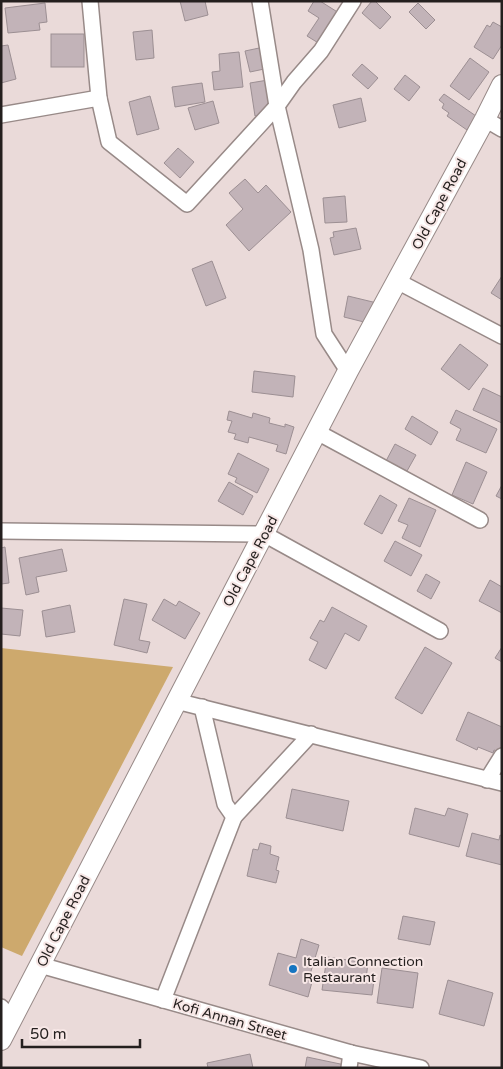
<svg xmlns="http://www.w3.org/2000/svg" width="503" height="1069" viewBox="0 0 503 1069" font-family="'Varela Round',sans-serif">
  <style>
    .green { fill: #cda96d }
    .building { fill: #c2b3b8; stroke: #9c8f93 }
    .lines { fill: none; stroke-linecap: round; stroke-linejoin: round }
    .minor-casing { stroke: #988a88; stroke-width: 18 }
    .tertiary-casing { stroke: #988a88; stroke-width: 22 }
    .minor { stroke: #fff; stroke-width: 15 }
    .tertiary { stroke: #fff; stroke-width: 20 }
    .poi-dot { fill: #1575c1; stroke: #f7e7e6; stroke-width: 2 }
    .labels { text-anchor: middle; stroke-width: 4; stroke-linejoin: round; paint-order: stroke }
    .street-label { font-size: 14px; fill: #241f1e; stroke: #f7e7e6 }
    .poi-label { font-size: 14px; fill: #241f1e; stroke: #f7e7e6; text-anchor: start }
  </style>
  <rect width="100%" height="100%" fill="#eadad9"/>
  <path class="green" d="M1 648 173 667 22 956 1 947Z"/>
  <g class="building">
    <path d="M180 1H205L208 15 185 21Z"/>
    <path d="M314 1H320L339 13 320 44 307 36 319 18 308 11Z"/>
    <path d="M372 1H375L391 17 380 29 362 13Z"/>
    <path d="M45 3 47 22 39 23 40 30 8 33 5 8Z"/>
    <path d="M418 3 435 20 426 29 409 12Z"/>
    <path d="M493 22 502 27V45L493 59 474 47 487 25 490 27Z"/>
    <path d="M152 30 154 58 136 60 133 32Z"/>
    <rect x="51" y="34" width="33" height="33"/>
    <path d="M8 45 16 79 1 83V46Z"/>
    <path d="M264 47 269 68 250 72 245 51Z"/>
    <path d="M239 52 243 87 214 90 212 72 220 71 219 54Z"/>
    <path d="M470 58 489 72 469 100 450 86Z"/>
    <path d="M362 64 378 78 368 89 352 75Z"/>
    <path d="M405 75 420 87 409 101 394 89Z"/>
    <path d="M268 80 272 103 267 104 269 114 255 116 250 83Z"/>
    <path d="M202 83 205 102 175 107 172 87Z"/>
    <path d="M444 94 476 116 467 130 447 116 449 113 442 108 444 104 439 100Z"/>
    <path d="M150 96 159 129 137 135 129 102Z"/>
    <path d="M361 98 366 121 339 128 333 105Z"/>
    <path d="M213 101 219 123 195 130 188 108Z"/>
    <path d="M178 148 194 162 180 178 164 163Z"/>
    <path d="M245 179 258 193 266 185 291 212 249 251 226 225 243 209 229 193Z"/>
    <path d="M345 196 347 222 325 223 323 198Z"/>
    <path d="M356 228 361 249 334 255 330 238 334 237 333 232Z"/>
    <path d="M212 261 226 298 206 306 192 269Z"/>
    <path d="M502 276V300L491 293Z"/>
    <path d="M348 296 377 303 372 324 344 317Z"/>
    <path d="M460 344 488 365 469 390 441 369Z"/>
    <path d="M254 371 295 376 293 397 252 392Z"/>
    <path d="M483 388 502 397V423L473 410Z"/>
    <path d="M456 410 497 429 486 453 456 440 461 429 450 423Z"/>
    <path d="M229 411 252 418 253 413 270 418 269 423 285 427V424L294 427 286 454 276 451 278 445 249 437 248 443 234 439 236 434 228 432 232 421 227 420Z"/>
    <path d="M412 416 438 432 431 445 405 429Z"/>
    <path d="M395 444 416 455 407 471 386 461Z"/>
    <path d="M238 453 269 469 257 493 235 482 237 478 228 474Z"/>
    <path d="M466 462 487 472 473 504 452 495Z"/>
    <path d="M229 482 253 496 243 515 218 501Z"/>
    <path d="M502 485V499L496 496Z"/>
    <path d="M380 495 397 505 382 534 364 524Z"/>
    <path d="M409 498 436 510 420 547 402 538 408 525 398 521Z"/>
    <path d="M395 541 422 555 411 576 384 561Z"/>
    <path d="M5 547 9 583 1 584V548Z"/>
    <path d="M62 549 67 571 36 577 39 592 26 595 19 558Z"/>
    <path d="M426 574 440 582 431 599 417 591Z"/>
    <path d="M490 580 502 587V613L479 601Z"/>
    <path d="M124 599 147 604 139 640 150 642 147 653 114 645Z"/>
    <path d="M164 599 176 606 179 601 200 613 185 639 152 620Z"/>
    <path d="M70 605 75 632 46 637 42 611Z"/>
    <path d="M332 607 367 626 359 641 345 633 326 669 309 660 318 642 310 638 320 620 324 622Z"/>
    <path d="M1 608 23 610 20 636 1 634Z"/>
    <path d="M425 647 452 663 422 714 395 698Z"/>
    <path d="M502 647V662L495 658Z"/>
    <path d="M468 712 502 727V753L494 750 493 753 478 747 477 750 456 740Z"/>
    <path d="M292 789 349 801 343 831 286 818Z"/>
    <path d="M415 808 445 816 448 808 468 814 459 847 409 834Z"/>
    <path d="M472 833 499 840 500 835 502 836V865L466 856Z"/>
    <path d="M260 843 271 846 270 854 279 857 276 870 279 871 276 883 247 876 253 849 258 850Z"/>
    <path d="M403 916 435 922 430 945 398 939Z"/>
    <path d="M301 939 319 945 308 981 312 982 308 997 269 985 278 953 296 958Z"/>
    <path d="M327 957 368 963 366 979 374 980 372 995 322 990Z"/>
    <path d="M382 968 418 973 413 1008 377 1003Z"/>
    <path d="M448 980 493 993 484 1026 439 1014Z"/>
    <path d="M250 1054 253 1068H208L207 1063Z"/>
    <path d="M307 1057 345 1065 344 1068H305Z"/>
  </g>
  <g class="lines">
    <g class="minor-casing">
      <g id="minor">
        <path d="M90 1 99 98 109 142 187 204 277 106 294 82 321 51 353 1"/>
        <path d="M260 1 277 106 311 250 324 334 348 371"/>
        <path d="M1 115 99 98"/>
        <path d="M485 119 502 129"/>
        <path d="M397 281 502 336"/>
        <path d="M317 432 480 520"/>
        <path d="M1 531 264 534 440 631"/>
        <path d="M176 701 502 783"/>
        <path d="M487 780 502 756"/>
        <path d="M234 817 311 734"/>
        <path d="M40 965 351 1053 421 1068"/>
        <path d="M163 1000 234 817 225 804 202 707"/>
        <path d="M1 1007 12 1019"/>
        <path d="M349 1068 351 1053"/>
      </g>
    </g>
    <g class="tertiary-casing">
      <path id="tertiary" d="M1 1040 348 371 485 119 502 85"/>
    </g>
    <use href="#minor" class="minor"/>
    <use href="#tertiary" class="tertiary"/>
  </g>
  <circle class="poi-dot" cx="293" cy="969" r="5"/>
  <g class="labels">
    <g class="street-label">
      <text transform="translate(439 204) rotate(-62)" y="5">Old Cape Road</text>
      <text transform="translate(250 561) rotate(-62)" y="5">Old Cape Road</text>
      <text transform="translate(63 921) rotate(-63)" y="5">Old Cape Road</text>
      <text transform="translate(230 1019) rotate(16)" y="5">Kofi Annan Street</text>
    </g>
    <g class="poi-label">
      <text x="303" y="966">Italian Connection<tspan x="303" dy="16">Restaurant</tspan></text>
    </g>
  </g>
  <rect width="503" height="1069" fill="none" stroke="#241f1e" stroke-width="5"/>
  <path d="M22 1039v8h118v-8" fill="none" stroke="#241f1e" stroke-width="2.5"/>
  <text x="30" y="1039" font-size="15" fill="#241f1e" stroke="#f7e7e6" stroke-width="4" paint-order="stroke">50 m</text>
</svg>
